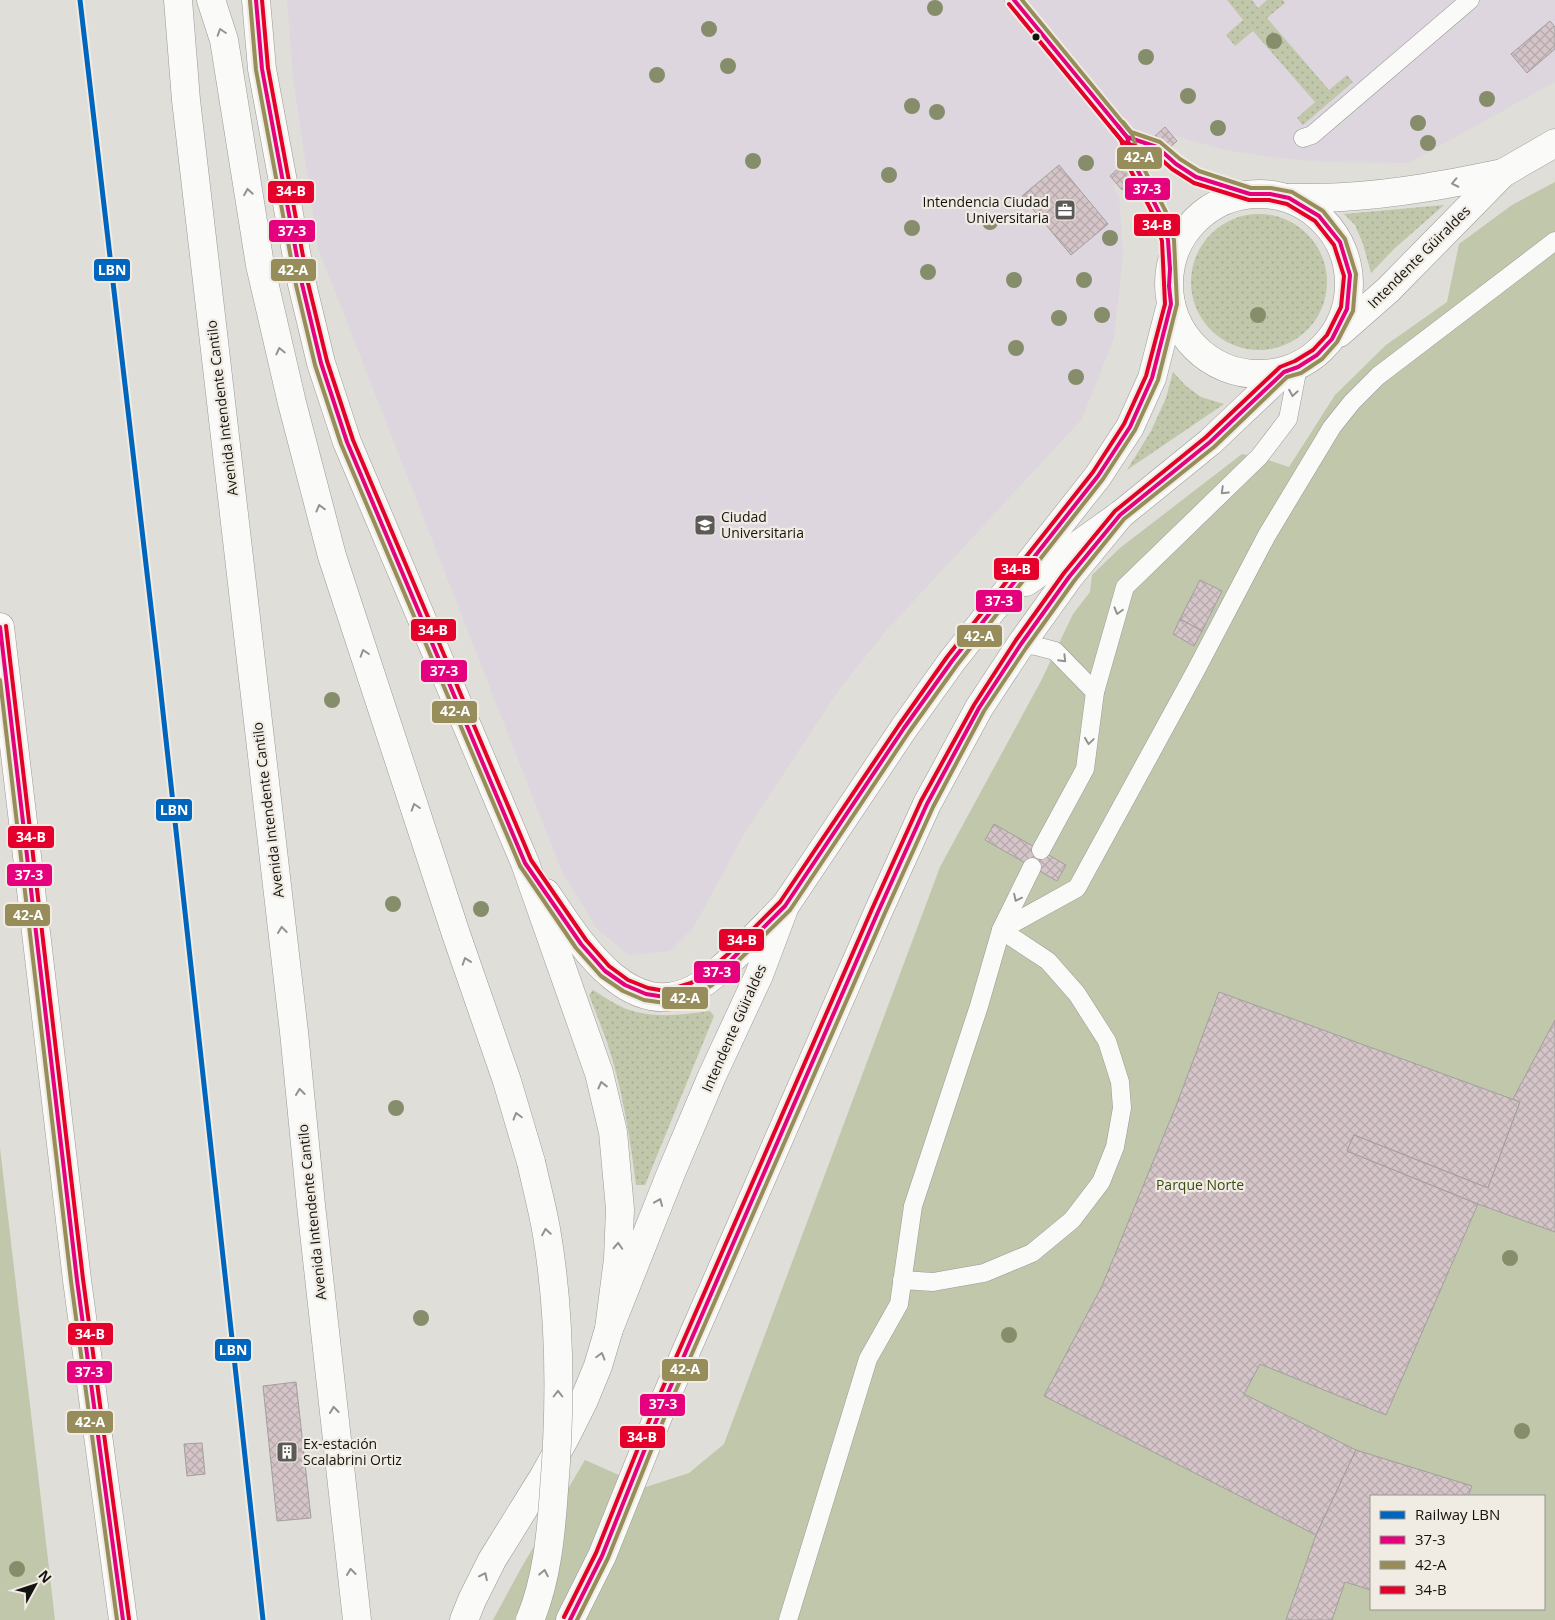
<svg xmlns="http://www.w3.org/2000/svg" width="1555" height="1620" viewBox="0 0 1555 1620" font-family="'Open Sans',sans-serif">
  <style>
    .education { fill: #ded6de }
    .grass { fill: url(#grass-dots) }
    .park { fill: #c0c7aa; fill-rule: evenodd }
    .building { fill: url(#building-cross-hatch); stroke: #a19f9e }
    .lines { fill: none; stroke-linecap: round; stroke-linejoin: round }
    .lane-casing { stroke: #9a9996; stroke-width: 19 }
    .secondary-casing { stroke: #9a9996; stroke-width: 29 }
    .highway-casing { stroke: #9a9996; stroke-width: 29 }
    .lane { stroke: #fafaf9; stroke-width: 18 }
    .secondary { stroke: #fafaf9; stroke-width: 28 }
    .highway { stroke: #fafaf9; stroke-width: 28 }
    .highway-bridge-casing { stroke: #9a9996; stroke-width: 29; stroke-linecap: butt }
    .highway-bridge { stroke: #fafaf9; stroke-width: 28 }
    .bus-1-casing { stroke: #f0ece3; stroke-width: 8 }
    .bus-2-casing { stroke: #f0ece3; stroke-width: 8 }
    .bus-3-casing { stroke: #f0ece3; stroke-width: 8 }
    .bus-1 { stroke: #e5007d; stroke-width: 4 }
    .bus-2 { stroke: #968d5b; stroke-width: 4 }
    .bus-3 { stroke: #e4002b; stroke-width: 4 }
    .rail-1-casing { stroke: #f0ece3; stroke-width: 9 }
    .rail-1 { stroke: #0065bd; stroke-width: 5 }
    .tree { fill: #858d6a }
    .oneway { stroke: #939290 }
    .bus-dot { fill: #151310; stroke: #f0ece3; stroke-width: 2 }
    .labels { text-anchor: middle; stroke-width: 4.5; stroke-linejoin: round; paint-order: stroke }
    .poi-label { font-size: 14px; fill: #151310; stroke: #f0ece3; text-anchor: start }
    .street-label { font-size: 14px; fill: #151310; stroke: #f0ece3 }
    .park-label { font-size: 14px; fill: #3c4a10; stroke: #f0ece3 }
    .line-badge { stroke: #f0ece3; stroke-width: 2 }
    .badge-label { font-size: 14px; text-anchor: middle; font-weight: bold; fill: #fff }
  </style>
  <defs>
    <pattern id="grass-dots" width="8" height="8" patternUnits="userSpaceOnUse" patternTransform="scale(1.25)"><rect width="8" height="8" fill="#c0c7aa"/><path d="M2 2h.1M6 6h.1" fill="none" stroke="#a4aa91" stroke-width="1.8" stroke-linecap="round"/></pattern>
    <pattern id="building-cross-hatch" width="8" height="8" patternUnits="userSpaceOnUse" patternTransform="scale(1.25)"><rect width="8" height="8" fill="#d5c5c9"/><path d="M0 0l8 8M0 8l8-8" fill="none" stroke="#b6a8ac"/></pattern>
  </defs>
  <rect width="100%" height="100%" fill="#dfded9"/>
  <path class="education" d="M287 0H1555V82L1409 163 1325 162 1271 157 1225 150 1172 135 1113 186 1119 197 1121 220 1123 255 1114 338 1082 419 886 631 838 691 744 834 694 927 670 951 629 955 598 930 562 872 318 248 293 78Z"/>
  <g class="grass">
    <path d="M1227 0H1252L1258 8 1267 0H1283L1285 3 1267 18 1329 90 1347 75 1353 82 1303 125 1297 118 1315 102 1253 31 1235 46 1226 35 1243 20Z"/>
    <path d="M1444 205 1395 248 1371 273 1363 244 1355 225 1344 214Z"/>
    <circle cx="1259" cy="282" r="68"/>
    <path d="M1173 372 1186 386 1201 397 1224 404 1127 470 1151 431 1166 398Z"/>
    <path d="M593 990C603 996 613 1003 624 1008 650 1019 683 1015 710 1011L714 1016 645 1185H636C630 1136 622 1088 607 1042 601 1026 595 1010 589 995Z"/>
  </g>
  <g class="park">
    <path d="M1555 182V1620H493L520 1570 585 1460 646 1487 689 1473 724 1444 940 867 1041 681 1073 614 1090 592 1092 575 1120 548 1242 454 1259 457 1289 467 1335 395 1386 345 1447 302 1459 244 1512 205ZM1371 1496H1544V1609H1371Z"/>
    <path d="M0 1148 55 1620H0Z"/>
  </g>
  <g class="building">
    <path d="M1550 21 1555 27V49L1527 73 1511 54Z"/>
    <path d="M1165 127 1177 141 1122 190 1110 176Z"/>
    <path d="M1059 165 1108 224 1071 255 1022 196Z"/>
    <path d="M1200 580 1222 591 1202 631 1180 619Z"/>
    <path d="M1180 619 1202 631 1194 646 1173 634Z"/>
    <path d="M994 824 1066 865 1057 881 985 840Z"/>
    <path d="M1219 992 1520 1102 1488 1188 1354 1135 1347 1151 1478 1204 1386 1415 1260 1364 1244 1394 1356 1450 1316 1535 1044 1396 1102 1286 1176 1106Z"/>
    <path d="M1555 1020V1232L1478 1204 1347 1151 1354 1135 1488 1188 1520 1102 1513 1099Z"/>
    <path d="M296 1382 311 1518 277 1521 263 1386Z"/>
    <path d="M202 1443 205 1474 187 1476 184 1444Z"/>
    <path d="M1356 1450 1472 1486 1468 1496H1371V1590L1345 1582 1332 1620H1286L1316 1535Z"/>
  </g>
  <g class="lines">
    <g class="lane-casing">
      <g id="lane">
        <path d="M1014 0 1127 137 1135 165 1160 214 1168 240 1170 269"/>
        <path d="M1127 137 1157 147 1176 164 1196 177 1250 194"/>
        <path d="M1303 138 1312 135 1470 0"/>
        <path d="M1021 644 1036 646 1055 651 1095 692"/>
        <path d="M1041 850 1085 769 1095 692 1125 587 1259 457 1288 419 1298 367"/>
        <path d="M902 1280 933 1282 984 1273 1032 1253 1072 1220 1101 1182 1115 1147 1122 1108 1120 1082 1107 1041 1077 994 1048 961 1001 930 1032 867"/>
        <path d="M788 1620 868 1359 899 1304 913 1206 979 1006 1001 930 1077 888 1195 672 1267 535 1332 427 1352 402 1378 376 1555 241"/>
      </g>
    </g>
    <g class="secondary-casing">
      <g id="secondary">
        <circle cx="1259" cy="284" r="90"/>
        <path d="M1289 198C1307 198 1325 198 1343 197 1397 194 1450 184 1503 173"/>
        <path d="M1339 333 1388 290 1503 173 1555 143"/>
        <path d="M1026 582 1120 515 1210 442 1284 372"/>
        <path d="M464 1620 472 1600 492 1560 544 1476 565 1438 584 1400 598 1366 609 1329 671 1173 712 1076 759 975 785 906 904 728 952 661 1098 476 1130 427 1152 378 1171 304"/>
        <path d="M570 1620 602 1556 663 1404 878 912 927 804 979 708 1021 644 1069 577 1120 515"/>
      </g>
    </g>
    <g class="highway-casing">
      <g id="highway">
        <path d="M178 0 186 100 294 1032 311 1205 357 1620"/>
        <path d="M211 0 224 40 260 265 292 403 332 556 456 934 507 1081 531 1162"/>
        <path d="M256 0 262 69 302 284 321 363 347 442 525 863 599 1073 613 1132 620 1209 618 1259 609 1329"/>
        <path d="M0 627 77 1280 123 1620"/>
        <path d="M546 893C577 938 627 1024 694 989 705 983 713 976 722 968 744 949 764 927 785 906"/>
      </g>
    </g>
    <use href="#lane" class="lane"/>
    <use href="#secondary" class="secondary"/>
    <use href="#highway" class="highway"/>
    <g class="highway-bridge-casing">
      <path id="highway-bridge" d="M530 1620C547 1579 551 1534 554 1490 561 1403 561 1315 546 1229 542 1207 536 1184 531 1162"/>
    </g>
    <use href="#highway-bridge" class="highway-bridge"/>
    <g class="bus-1-casing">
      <g id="bus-1">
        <path d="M256 0 262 69 302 284 321 363 347 442 525 863 581 944 605 971 625 985 646 994 665 997 694 989 708 980 732 959 785 906 904 728 952 661 1098 476 1130 427 1152 378 1171 304 1169 286 1170 269 1168 240 1160 214 1135 165 1127 137 1014 0"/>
        <path d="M0 627 77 1280 123 1620"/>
        <path d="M570 1620 602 1556 663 1404 878 912 927 804 979 708 1021 644 1069 577 1120 515 1210 442 1284 372 1298 367 1317 355 1332 339 1347 309 1350 275 1340 242 1319 216 1289 198 1270 194H1250L1196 177 1176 164 1157 147 1127 137 1118 126"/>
      </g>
    </g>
    <g class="bus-2-casing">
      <g id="bus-2">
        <path d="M250 1 256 70 296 285 315 365 341 444 520 866 576 948 601 976 623 991 644 1000 665 1003 696 995 712 985 736 963 790 910 909 732 957 665 1103 479 1135 430 1158 380 1177 304 1174 240 1166 212 1141 163 1132 134 1022 0"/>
        <path d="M0 680 71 1281 117 1620"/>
        <path d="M577 1620 608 1558 669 1406 884 915 933 807 984 711 1026 648 1074 581 1124 519 1214 447 1287 377 1301 373 1322 359 1337 342 1353 311 1356 274 1345 239 1323 211 1292 192 1271 188H1251L1199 171 1180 159 1160 142 1131 132 1123 122"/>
      </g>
    </g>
    <g class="bus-3-casing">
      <g id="bus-3">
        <path d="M262 0 268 68 308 283 327 361 353 440 531 860 586 940 609 966 628 980 648 988 665 991 691 983 704 975 728 954 780 902 899 725 947 657 1093 472 1124 424 1146 376 1165 304 1162 241 1154 216 1129 167 1121 140 1009 4"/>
        <path d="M6 626 83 1279 129 1619"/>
        <path d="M564 1617 596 1553 657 1401 872 909 921 801 974 705 1016 640 1064 573 1115 511 1206 437 1280 367 1295 361 1313 350 1327 335 1341 307 1344 276 1334 245 1315 221 1287 204 1269 200H1249L1194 183 1172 169 1154 153 1123 142 1113 130"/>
      </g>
    </g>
    <use href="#bus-1" class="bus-1"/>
    <use href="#bus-2" class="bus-2"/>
    <use href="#bus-3" class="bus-3"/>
    <g class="rail-1-casing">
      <path id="rail-1" d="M80 0 158 667 263 1620"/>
    </g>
    <use href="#rail-1" class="rail-1"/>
  </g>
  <g class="tree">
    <circle cx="935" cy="8" r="8"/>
    <circle cx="709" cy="29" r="8"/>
    <circle cx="1274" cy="41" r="8"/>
    <circle cx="1146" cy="57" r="8"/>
    <circle cx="728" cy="66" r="8"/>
    <circle cx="657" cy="75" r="8"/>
    <circle cx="1188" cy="96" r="8"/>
    <circle cx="1487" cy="99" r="8"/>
    <circle cx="912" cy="106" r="8"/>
    <circle cx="937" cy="112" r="8"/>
    <circle cx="1418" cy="123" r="8"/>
    <circle cx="1218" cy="128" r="8"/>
    <circle cx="1428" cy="143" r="8"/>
    <circle cx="753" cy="161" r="8"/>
    <circle cx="1086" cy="163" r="8"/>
    <circle cx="889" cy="175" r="8"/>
    <circle cx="990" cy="222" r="8"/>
    <circle cx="912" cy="228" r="8"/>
    <circle cx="1110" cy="238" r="8"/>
    <circle cx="928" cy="272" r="8"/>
    <circle cx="1014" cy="280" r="8"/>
    <circle cx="1084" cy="280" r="8"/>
    <circle cx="1102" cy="315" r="8"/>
    <circle cx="1258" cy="315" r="8"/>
    <circle cx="1059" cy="318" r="8"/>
    <circle cx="1016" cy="348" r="8"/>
    <circle cx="1076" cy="377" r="8"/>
    <circle cx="332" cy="700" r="8"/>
    <circle cx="393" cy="904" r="8"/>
    <circle cx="481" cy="909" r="8"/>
    <circle cx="396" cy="1108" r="8"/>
    <circle cx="1510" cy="1258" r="8"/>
    <circle cx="421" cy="1318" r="8"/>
    <circle cx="1009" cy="1335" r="8"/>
    <circle cx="1522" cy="1431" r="8"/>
    <circle cx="17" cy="1569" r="8"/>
  </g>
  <defs><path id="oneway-chevron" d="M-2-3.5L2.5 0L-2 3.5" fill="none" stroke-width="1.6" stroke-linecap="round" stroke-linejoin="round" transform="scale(1.25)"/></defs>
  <g class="oneway">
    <use href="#oneway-chevron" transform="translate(221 32) rotate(-108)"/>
    <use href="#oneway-chevron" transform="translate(1455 183) rotate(168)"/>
    <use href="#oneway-chevron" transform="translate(248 192) rotate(-99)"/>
    <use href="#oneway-chevron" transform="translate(280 351) rotate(-103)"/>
    <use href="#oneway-chevron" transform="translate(1293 393) rotate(100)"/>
    <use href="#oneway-chevron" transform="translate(1224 491) rotate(136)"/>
    <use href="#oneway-chevron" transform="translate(320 508) rotate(-105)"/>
    <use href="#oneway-chevron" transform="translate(1118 611) rotate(106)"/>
    <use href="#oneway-chevron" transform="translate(364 653) rotate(-108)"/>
    <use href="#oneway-chevron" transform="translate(1063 659) rotate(46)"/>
    <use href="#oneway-chevron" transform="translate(1089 741) rotate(98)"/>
    <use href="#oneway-chevron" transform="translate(415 807) rotate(-108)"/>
    <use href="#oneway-chevron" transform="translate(1017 898) rotate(116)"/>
    <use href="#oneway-chevron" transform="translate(282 930) rotate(-97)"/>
    <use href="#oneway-chevron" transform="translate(466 961) rotate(-109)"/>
    <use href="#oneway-chevron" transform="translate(602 1085) rotate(-104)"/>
    <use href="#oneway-chevron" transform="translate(300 1092) rotate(-96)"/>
    <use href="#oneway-chevron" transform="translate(517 1116) rotate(-106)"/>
    <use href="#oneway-chevron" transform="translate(659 1202) rotate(-68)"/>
    <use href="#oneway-chevron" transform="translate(546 1232) rotate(-99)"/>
    <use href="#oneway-chevron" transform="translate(618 1246) rotate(-87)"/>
    <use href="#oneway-chevron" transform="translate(601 1356) rotate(-74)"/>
    <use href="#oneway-chevron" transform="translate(558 1394) rotate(-90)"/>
    <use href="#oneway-chevron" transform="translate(334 1410) rotate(-96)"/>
    <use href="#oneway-chevron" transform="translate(351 1572) rotate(-96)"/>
    <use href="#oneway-chevron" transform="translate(544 1573) rotate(-79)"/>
    <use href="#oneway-chevron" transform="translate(484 1576) rotate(-64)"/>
  </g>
  <defs>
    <g id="office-square" transform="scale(1.125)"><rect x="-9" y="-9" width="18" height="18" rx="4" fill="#5c5a56" stroke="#f0ece3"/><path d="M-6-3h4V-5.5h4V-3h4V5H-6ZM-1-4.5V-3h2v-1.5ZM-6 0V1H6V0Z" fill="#fff"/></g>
    <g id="university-square" transform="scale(1.125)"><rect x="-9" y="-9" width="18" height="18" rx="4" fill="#5c5a56" stroke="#f0ece3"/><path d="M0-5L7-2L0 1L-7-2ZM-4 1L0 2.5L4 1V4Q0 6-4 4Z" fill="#fff"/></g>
    <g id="building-square" transform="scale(1.125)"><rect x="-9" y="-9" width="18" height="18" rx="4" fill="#5c5a56" stroke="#f0ece3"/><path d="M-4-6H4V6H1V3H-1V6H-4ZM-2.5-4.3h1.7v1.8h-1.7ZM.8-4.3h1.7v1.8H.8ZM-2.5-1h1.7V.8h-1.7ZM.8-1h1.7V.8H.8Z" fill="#fff"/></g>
  </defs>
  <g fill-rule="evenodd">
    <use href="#office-square" x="1065" y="210"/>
    <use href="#university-square" x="705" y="525"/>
    <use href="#building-square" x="287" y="1452"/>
  </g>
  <circle class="bus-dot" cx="1036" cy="37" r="4.5"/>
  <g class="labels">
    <g class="poi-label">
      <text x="1049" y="207" text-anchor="end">Intendencia Ciudad<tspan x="1049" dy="16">Universitaria</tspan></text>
      <text x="721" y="522">Ciudad<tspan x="721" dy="16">Universitaria</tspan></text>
      <text x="303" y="1449">Ex-estación<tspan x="303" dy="16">Scalabrini Ortiz</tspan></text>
    </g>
    <g class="street-label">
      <text transform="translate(1419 257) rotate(-45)" y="5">Intendente Güiraldes</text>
      <text transform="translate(222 408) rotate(-97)" y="5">Avenida Intendente Cantilo</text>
      <text transform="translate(268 810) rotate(-97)" y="5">Avenida Intendente Cantilo</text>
      <text transform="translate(734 1028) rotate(-66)" y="5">Intendente Güiraldes</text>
      <text transform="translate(312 1212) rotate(-96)" y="5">Avenida Intendente Cantilo</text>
    </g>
    <g class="park-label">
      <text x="1200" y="1190">Parque Norte</text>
    </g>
  </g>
  <g class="line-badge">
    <rect x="1116" y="146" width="47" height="24" rx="5" fill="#968d5b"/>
    <rect x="1124" y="177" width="47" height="24" rx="5" fill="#e5007d"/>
    <rect x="267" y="180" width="48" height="24" rx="5" fill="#e4002b"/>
    <rect x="1133" y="213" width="48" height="24" rx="5" fill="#e4002b"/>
    <rect x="268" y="219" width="48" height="24" rx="5" fill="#e5007d"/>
    <rect x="93" y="258" width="38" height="24" rx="5" fill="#0065bd"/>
    <rect x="270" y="258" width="47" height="24" rx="5" fill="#968d5b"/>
    <rect x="993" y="557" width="47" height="24" rx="5" fill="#e4002b"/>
    <rect x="975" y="589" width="48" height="24" rx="5" fill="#e5007d"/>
    <rect x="410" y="618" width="47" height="24" rx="5" fill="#e4002b"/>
    <rect x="956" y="624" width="47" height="24" rx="5" fill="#968d5b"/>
    <rect x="420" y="659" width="48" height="24" rx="5" fill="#e5007d"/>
    <rect x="431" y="700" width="47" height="24" rx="5" fill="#968d5b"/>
    <rect x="155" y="798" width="38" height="24" rx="5" fill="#0065bd"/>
    <rect x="7" y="825" width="48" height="24" rx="5" fill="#e4002b"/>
    <rect x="6" y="863" width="47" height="24" rx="5" fill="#e5007d"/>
    <rect x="4" y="903" width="47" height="24" rx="5" fill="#968d5b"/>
    <rect x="718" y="928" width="47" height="24" rx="5" fill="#e4002b"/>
    <rect x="693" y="960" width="48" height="24" rx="5" fill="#e5007d"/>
    <rect x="661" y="986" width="48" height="24" rx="5" fill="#968d5b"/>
    <rect x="67" y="1322" width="47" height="24" rx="5" fill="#e4002b"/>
    <rect x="214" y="1338" width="38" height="24" rx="5" fill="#0065bd"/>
    <rect x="661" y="1358" width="48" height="24" rx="5" fill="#968d5b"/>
    <rect x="66" y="1360" width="47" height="24" rx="5" fill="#e5007d"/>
    <rect x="639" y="1393" width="47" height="24" rx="5" fill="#e5007d"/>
    <rect x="66" y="1410" width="48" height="24" rx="5" fill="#968d5b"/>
    <rect x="619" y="1425" width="47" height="24" rx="5" fill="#e4002b"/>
  </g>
  <g class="badge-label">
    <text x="1139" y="162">42-A</text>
    <text x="1147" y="194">37-3</text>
    <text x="291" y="196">34-B</text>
    <text x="1157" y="230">34-B</text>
    <text x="292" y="236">37-3</text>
    <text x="112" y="275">LBN</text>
    <text x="293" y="275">42-A</text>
    <text x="1016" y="574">34-B</text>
    <text x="999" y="606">37-3</text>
    <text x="433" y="635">34-B</text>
    <text x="979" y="641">42-A</text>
    <text x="444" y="676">37-3</text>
    <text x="455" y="716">42-A</text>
    <text x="174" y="815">LBN</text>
    <text x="31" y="842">34-B</text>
    <text x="29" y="880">37-3</text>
    <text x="28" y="920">42-A</text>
    <text x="742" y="945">34-B</text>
    <text x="717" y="977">37-3</text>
    <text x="685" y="1003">42-A</text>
    <text x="90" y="1339">34-B</text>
    <text x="233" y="1355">LBN</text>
    <text x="685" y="1374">42-A</text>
    <text x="89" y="1377">37-3</text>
    <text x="663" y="1409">37-3</text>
    <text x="90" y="1427">42-A</text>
    <text x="642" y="1442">34-B</text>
  </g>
  <rect x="1370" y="1495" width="175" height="115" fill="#f0ece3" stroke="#98958f"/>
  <rect x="1380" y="1511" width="25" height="8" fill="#0065bd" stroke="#98958f"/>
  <text x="1415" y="1520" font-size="15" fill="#151310">Railway LBN</text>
  <rect x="1380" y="1536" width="25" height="8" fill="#e5007d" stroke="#98958f"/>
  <text x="1415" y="1545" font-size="15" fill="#151310">37-3</text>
  <rect x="1380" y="1561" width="25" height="8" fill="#968d5b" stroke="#98958f"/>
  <text x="1415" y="1570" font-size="15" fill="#151310">42-A</text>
  <rect x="1380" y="1586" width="25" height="8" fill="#e4002b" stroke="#98958f"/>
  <text x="1415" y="1595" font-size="15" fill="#151310">34-B</text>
  <g transform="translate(35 1585) rotate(50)" stroke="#f0ece3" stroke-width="4" paint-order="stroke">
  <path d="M0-4L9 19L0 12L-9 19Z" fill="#151310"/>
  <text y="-8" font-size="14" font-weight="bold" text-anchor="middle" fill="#151310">N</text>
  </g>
</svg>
